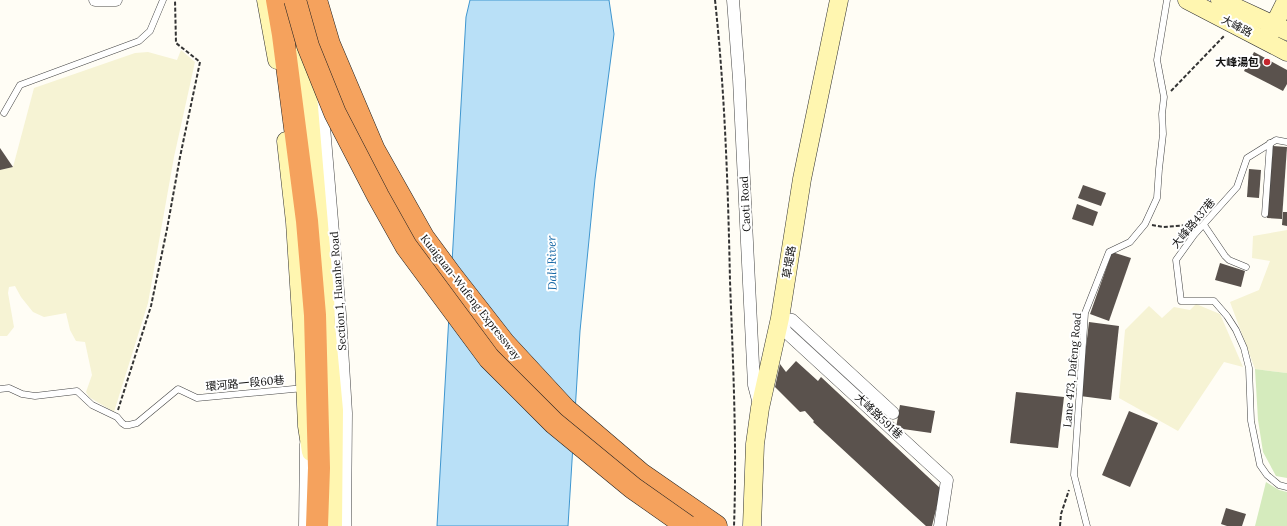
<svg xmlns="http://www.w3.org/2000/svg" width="1287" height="526" viewBox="0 0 1287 526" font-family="Lora,'Noto Sans TC',serif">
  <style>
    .farmland { fill: #f6f3d4 }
    .green { fill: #d5ebbd }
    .water { fill: #b9e0f7; stroke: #3f96cf }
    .building { fill: #5a524d }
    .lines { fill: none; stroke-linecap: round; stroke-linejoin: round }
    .lane-casing { stroke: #444; stroke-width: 7 }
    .street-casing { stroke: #444; stroke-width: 13 }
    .secondary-casing { stroke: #333; stroke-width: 19 }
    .highway-casing { stroke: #222; stroke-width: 23 }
    .path { stroke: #333; stroke-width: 2; stroke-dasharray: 4 2; stroke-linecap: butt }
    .lane { stroke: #fff; stroke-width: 6 }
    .street { stroke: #fff; stroke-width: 12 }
    .secondary { stroke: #fff6b0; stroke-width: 18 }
    .highway { stroke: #f5a25d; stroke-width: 22 }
    .highway-bridge-casing { stroke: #222; stroke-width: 23; stroke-linecap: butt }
    .highway-bridge { stroke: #f5a25d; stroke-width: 22 }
    .poi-dot { fill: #c4262e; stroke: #fff; stroke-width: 1.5 }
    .labels { text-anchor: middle; stroke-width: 4; stroke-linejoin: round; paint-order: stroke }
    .street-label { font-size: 11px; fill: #111; stroke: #fff }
    .poi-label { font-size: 11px; font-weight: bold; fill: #111; stroke: #fff; text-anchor: end }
    .water-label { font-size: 12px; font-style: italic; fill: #1768a6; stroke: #fff }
  </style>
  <rect width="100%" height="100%" fill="#fffdf5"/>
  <g class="farmland">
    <path d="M181 50 195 62 174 157 148 303 114 412 89 397 86 392 92 375 85 342 76 341 70 330 66 313 44 317 33 312 21 297 15 286 9 287 8 293 14 327 7 336H0V170L13 167 34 88 135 53 148 52 177 60Z"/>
    <path d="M1287 230V373L1255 369 1230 302 1259 290 1270 261 1252 258 1253 236Z"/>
    <path d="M1196 304 1220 314 1243 367 1224 362 1178 431 1119 398 1125 330 1149 306 1162 318 1174 307 1190 310Z"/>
  </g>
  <g class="green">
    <path d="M1255 369 1287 373V478L1276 476 1263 452 1258 420Z"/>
    <path d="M1266 482 1279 490 1287 492V526H1255Z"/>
  </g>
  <path class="water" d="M470 0H609L614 34 595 179 580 331 568 526H437L466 17Z"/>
  <g class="building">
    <path d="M1254 52 1287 70V84L1283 91 1244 71Z"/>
    <path d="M1273 146 1287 147 1282 219 1267 218Z"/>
    <path d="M0 148 13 167 0 170Z"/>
    <path d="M1249 169 1261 170 1259 198 1247 197Z"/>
    <path d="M1083 185 1106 193 1101 206 1078 198Z"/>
    <path d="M1077 204 1098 212 1093 226 1072 219Z"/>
    <path d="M1283 212H1287V226L1282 225Z"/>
    <path d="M1112 252 1131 258 1109 321 1090 314Z"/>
    <path d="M1220 263 1245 271 1241 287 1215 280Z"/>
    <path d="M1089 322 1119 326 1111 400 1080 396Z"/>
    <path d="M796 361 818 381 821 377 941 489 932 526H926L905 507 813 422 814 421 805 411 800 412 775 387 780 364 786 372Z"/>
    <path d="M1016 392 1064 397 1058 448 1010 443Z"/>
    <path d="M900 405 935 411 931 433 896 428Z"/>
    <path d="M1129 411 1158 423 1130 487 1102 475Z"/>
    <path d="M1226 508 1246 514 1242 526H1227L1221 524Z"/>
  </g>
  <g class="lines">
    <g class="lane-casing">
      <g id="lane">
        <path d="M4 113 20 85 139 41 150 31 163 0"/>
        <path d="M1287 142 1276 140 1247 158 1237 187 1194 235 1176 260 1181 301H1214L1227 316 1236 330 1244 348 1249 368 1251 421 1260 465 1267 475 1279 485 1287 487"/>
        <path d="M1265 214 1270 143"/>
        <path d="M1204 225 1225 256 1229 260 1246 267"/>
        <path d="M0 389 9 388 22 394 35 396 77 391 92 405 117 417 122 423 125 425H129L137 423 178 389 197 398 304 388"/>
        <path d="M1087 526 1074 475 1085 313 1109 252 1130 242 1145 224 1157 198 1159 169 1163 134 1162 114 1164 97 1157 60 1167 0"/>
      </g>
    </g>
    <g class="street-casing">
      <g id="street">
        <path d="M95 0H116"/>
        <path d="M733 0 739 79 754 385 759 404"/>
        <path d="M315 89 324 127 340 315 346 413 345 526"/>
        <path d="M780 318 786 332 947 480 940 526"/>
        <path d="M780 318 792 320 893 413"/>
        <path d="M305 526 306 444"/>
      </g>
    </g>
    <g class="secondary-casing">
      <g id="secondary">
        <path d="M266 0 277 60"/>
        <path d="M1187 0 1287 52"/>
        <path d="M1220 0 1287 31"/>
        <path d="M1269 35 1284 5H1287"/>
        <path d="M305 46V60L325 295 326 325 334 410 333 526"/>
        <path d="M286 141 295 222 304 361 307 426 311 452"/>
        <path d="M752 526 755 444 760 408 780 318 802 179 839 0"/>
      </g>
    </g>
    <g class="highway-casing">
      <g id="highway">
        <path d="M277 0 283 35 307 221 315 315 319 468 317 526"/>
        <path d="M316 0 329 44 374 150 423 237 451 275 504 343 565 409 641 474 716 526"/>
      </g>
    </g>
    <g class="path">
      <path d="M715 0C725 93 728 187 730 281 733 363 737 444 734 526"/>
      <path d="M1171 91 1225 35"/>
      <path d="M1152 225 1163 227 1190 225V227"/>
      <path d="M118 410 151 306 167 229 180 157 200 62 176 43 175 0"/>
      <path d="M1060 526 1061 514 1069 490"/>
    </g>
    <use href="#lane" class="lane"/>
    <use href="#street" class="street"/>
    <use href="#secondary" class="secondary"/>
    <use href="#highway" class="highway"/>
    <g class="highway-bridge-casing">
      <path id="highway-bridge" d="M295 0 308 46 335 113 378 196 406 246 489 358 554 423 633 488 687 526"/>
    </g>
    <use href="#highway-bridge" class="highway-bridge"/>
  </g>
  <circle class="poi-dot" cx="1267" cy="62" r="4"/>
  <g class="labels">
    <g class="street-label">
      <text transform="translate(1237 26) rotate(27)" y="4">大峰路</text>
      <text transform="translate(745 204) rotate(-93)" y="4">Caoti Road</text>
      <text transform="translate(1193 223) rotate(-50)" y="4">大峰路437巷</text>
      <text transform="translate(789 262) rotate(-81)" y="4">草堤路</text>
      <text transform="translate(338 291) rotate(-94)" y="4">Section 1, Huanhe Road</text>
      <text transform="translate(471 297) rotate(52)" y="4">Kuaiguan-Wufeng Expressway</text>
      <text transform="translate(1072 370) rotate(-85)" y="4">Lane 473, Dafeng Road</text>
      <text transform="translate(245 383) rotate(-5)" y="4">環河路一段60巷</text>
      <text transform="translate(879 416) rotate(43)" y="4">大峰路591巷</text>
    </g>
    <g class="poi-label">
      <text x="1259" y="66">大峰湯包</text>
    </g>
    <g class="water-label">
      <text transform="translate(552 263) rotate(-91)" y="4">Dali River</text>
    </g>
  </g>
</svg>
